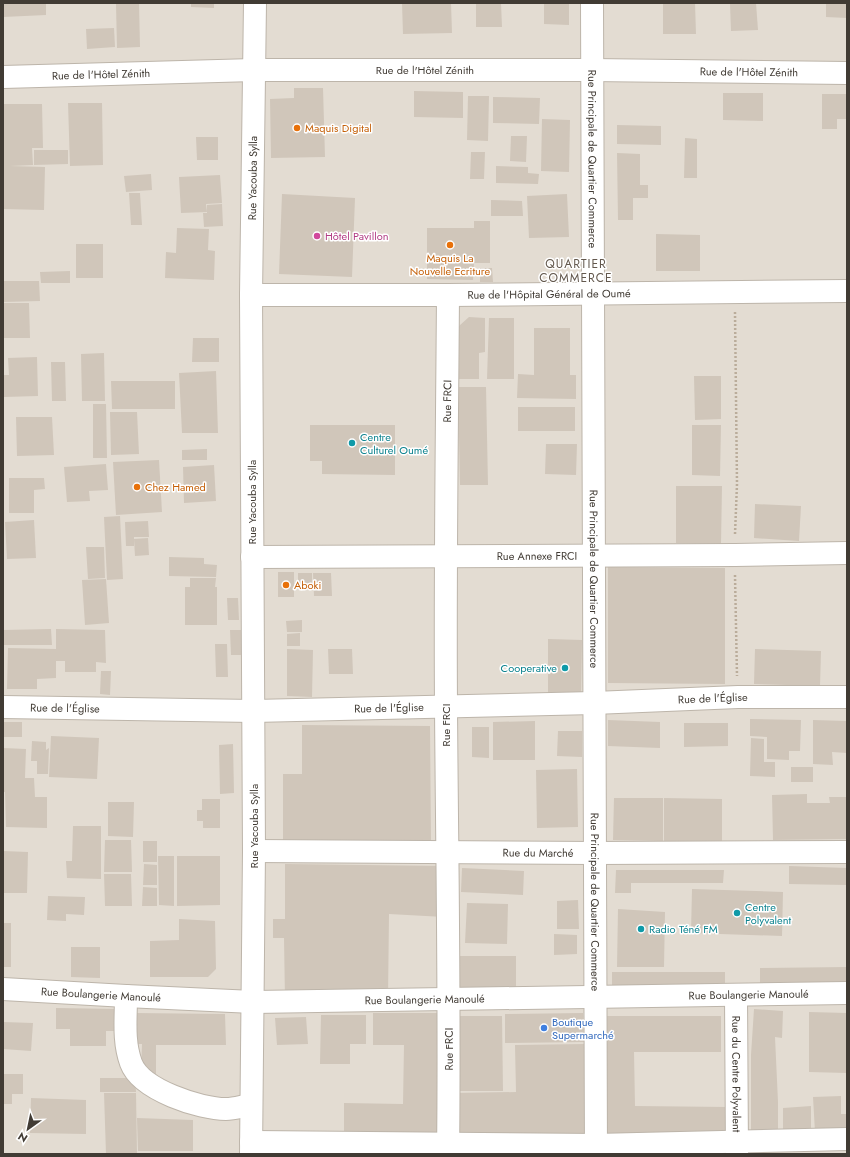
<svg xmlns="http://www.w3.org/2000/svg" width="850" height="1157" viewBox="0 0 850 1157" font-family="Jost,sans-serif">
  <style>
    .residential { fill: #e3dcd2 }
    .building { fill: #d0c6ba }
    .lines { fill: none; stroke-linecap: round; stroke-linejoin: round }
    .minor-casing { stroke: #bdb5aa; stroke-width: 24 }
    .path { stroke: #baac9a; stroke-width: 2.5; stroke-dasharray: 2 2; stroke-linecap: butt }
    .minor { stroke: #fff; stroke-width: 22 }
    .food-dot { fill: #e8710a; stroke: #fff; stroke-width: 1.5 }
    .hotel-dot { fill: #d1479c; stroke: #fff; stroke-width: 1.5 }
    .culture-dot { fill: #0f9aa8; stroke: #fff; stroke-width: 1.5 }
    .shop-dot { fill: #3f7fe0; stroke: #fff; stroke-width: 1.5 }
    .labels { text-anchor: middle; stroke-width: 3; stroke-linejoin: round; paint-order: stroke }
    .street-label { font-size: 11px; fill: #413b34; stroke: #fff }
    .food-label { font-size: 11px; fill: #c56008; stroke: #fff; text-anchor: start }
    .hotel-label { font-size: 11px; fill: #b23c85; stroke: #fff; text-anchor: start }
    .culture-label { font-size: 11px; fill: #0d838f; stroke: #fff; text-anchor: start }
    .shop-label { font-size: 11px; fill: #366cbe; stroke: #fff; text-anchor: start }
    .neighbourhood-label { font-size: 12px; letter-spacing: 1px; fill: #63584d; stroke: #fff }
  </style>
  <rect width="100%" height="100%" fill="#f0ebe3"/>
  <rect class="residential" x="3" y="3" width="844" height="1151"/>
  <g class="building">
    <path d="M3 3H46V15L3 17Z"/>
    <path d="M139 3 140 47 117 48 116 4Z"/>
    <path d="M191 3H214V8L191 7Z"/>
    <path d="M402 3H451L452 33 403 34Z"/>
    <path d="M476 3H501L502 27H476Z"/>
    <path d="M544 3H569V25L544 24Z"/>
    <path d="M663 3H695L696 34H663Z"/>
    <path d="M756 3 758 30 731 31 730 4Z"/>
    <path d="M826 3H847V18L826 17Z"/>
    <path d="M114 28 115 47 87 49 86 29Z"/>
    <path d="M294 88H323L325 157 271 158 270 99 294 98Z"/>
    <path d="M414 91 463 92V118L414 117Z"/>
    <path d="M723 93H763V121L723 120Z"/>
    <path d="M822 94H847V119H837V129H822Z"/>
    <path d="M468 96H489L488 141 467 140Z"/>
    <path d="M493 97 540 98 539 124 493 123Z"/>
    <path d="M68 103H102L103 165 70 166Z"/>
    <path d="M3 104H42L43 148H32L33 165 10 166 45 167 44 210 3 209Z"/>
    <path d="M542 119 570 120 569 172 541 171Z"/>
    <path d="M617 125 661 126V145L617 144Z"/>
    <path d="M511 136H527L526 162 510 161Z"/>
    <path d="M196 137H218V160H197Z"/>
    <path d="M685 138 697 139V178H684Z"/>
    <path d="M34 150H68V164L34 165Z"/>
    <path d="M471 152H485L484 179H470Z"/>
    <path d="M617 153 640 154V185H648V198H633V220H618Z"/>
    <path d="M496 166 528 167V173L539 174 538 184 496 183Z"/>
    <path d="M151 174 152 190 126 192 124 176Z"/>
    <path d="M220 175 222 203 206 204 207 212 181 213 179 177Z"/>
    <path d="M129 193H140L142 225H131Z"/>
    <path d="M282 194 355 198 352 277 279 274Z"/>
    <path d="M567 194 569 237 529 238 527 196Z"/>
    <path d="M491 200 522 201 523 216H491Z"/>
    <path d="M222 204 223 226 204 227 203 213H207V205Z"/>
    <path d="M474 221H490V263H474L473 280 427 279V228H474Z"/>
    <path d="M177 228 209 229 208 250 215 251 214 280 165 278 166 252 176 253Z"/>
    <path d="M656 234 700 235V271H656Z"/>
    <rect x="76" y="244" width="27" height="34"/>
    <path d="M480 268H492L493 282H480Z"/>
    <path d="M70 271V283H41L40 272Z"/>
    <path d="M3 281H39L40 301 3 302Z"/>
    <path d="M3 303H29L30 338H4Z"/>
    <path d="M469 317 485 318V352L479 353V379H457L459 326Z"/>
    <path d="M489 318H514V379H487Z"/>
    <path d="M534 328H570V375H576V399L517 398 518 374 534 375Z"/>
    <path d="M193 338H219V362H192Z"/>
    <path d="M104 353 105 401H82L81 354Z"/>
    <path d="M37 357 38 396 4 397 3 375H9L8 358Z"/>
    <path d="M51 362H65L66 401H52Z"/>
    <path d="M216 371 218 433H182L179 373Z"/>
    <path d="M694 376H721V419L695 420Z"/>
    <path d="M111 381H175V409H112Z"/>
    <path d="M458 387H486L488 485H460Z"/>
    <path d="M93 404H106L107 458H93Z"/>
    <rect x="518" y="407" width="57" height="24"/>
    <path d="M110 412H137L139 454 111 455Z"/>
    <path d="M16 417H52L54 455 17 456Z"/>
    <path d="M310 425H395V475L322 474V461H310Z"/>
    <path d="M692 425H721L720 476 692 475Z"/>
    <path d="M546 444H577L576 475 545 474Z"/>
    <path d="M207 449V460H182V450Z"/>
    <path d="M159 460 162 512 116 515 113 462Z"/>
    <path d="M106 464 108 490 89 491 90 501 67 502 64 467Z"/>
    <path d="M214 465 216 501 184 503 183 467Z"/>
    <path d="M9 478H44L45 489 34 490V513H9Z"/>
    <path d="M676 486H722L721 544 676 543Z"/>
    <path d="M755 504 801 506 799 541 754 538Z"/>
    <path d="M120 516 123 579 107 580 104 517Z"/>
    <path d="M34 520 36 558 7 559 5 522Z"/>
    <path d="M148 521 149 537H134V546H126L125 522Z"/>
    <path d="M148 538 149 555 135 556 134 539Z"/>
    <path d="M86 547H104L105 578 88 579Z"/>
    <path d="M169 557 204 558V564L217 565 216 577 169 576Z"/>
    <path d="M608 567 725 568V684L608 683Z"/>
    <rect x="278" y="572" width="16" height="25"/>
    <path d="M298 573H312V584L298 585Z"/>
    <path d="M313 573H331L332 596H314Z"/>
    <path d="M190 578H216L215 587H217V625H185V587H190Z"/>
    <path d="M106 579 109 623 85 625 82 580Z"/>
    <path d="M227 598H238L239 620H228Z"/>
    <path d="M302 620V632H287L286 621Z"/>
    <path d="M51 629 52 645H3V630Z"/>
    <path d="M56 629 105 630 106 663 96 662V672H65V661H56V678L37 679V689H7L8 648 56 649Z"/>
    <path d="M230 630H242L243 655H231Z"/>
    <path d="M300 633V646H287V634Z"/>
    <path d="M548 639 582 640 581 698 548 697Z"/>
    <path d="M215 644H227L228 677H216Z"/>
    <path d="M287 649 313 650 312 697 287 696Z"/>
    <path d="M328 649H352L353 674H329Z"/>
    <path d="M755 649 821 651 820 686 754 684Z"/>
    <path d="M101 671H111L110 695 100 694Z"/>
    <path d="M750 719 801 720 800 751H789V760L767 759V737L750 736Z"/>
    <path d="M608 720 660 722V748L608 746Z"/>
    <path d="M813 720 847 721V753L832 752 833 765 813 764Z"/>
    <path d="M535 721V760H493V722Z"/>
    <path d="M3 722H22V737H4Z"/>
    <path d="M684 723H728V746L684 747Z"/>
    <path d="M302 725 430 726 431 843 283 842V774H302Z"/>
    <path d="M472 727H489V758L472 757Z"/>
    <path d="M558 731H582V757L557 756Z"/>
    <path d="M51 736 99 738 97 779 49 777Z"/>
    <path d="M751 738 764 739V762H775V777L750 776Z"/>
    <path d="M32 741 46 742V750L49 748 48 774H37V761H31Z"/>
    <path d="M233 744 234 793 220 794 219 745Z"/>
    <path d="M3 748 26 749 25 778H34L35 797H47V828L6 827 5 792H3Z"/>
    <rect x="791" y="767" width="22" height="15"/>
    <path d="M577 769 578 827 537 828 536 770Z"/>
    <path d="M807 794V803H830L829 797H847V839L773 840 772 795Z"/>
    <path d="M614 798H663V841L613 840Z"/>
    <path d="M664 798 722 799V841H664Z"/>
    <path d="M202 799H220V828H203V821H197V810H202Z"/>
    <path d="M108 802H134L133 837 108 836Z"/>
    <path d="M73 826H101V879L67 878 66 861H72Z"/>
    <path d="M105 840H131L132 872H104Z"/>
    <rect x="143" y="841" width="14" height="21"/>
    <path d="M3 851 28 852 27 893H3Z"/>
    <path d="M158 856H174V906L159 905Z"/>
    <path d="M177 856H220V905L177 906Z"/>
    <path d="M144 864 157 865V885H143Z"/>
    <path d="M285 864 443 866 444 917 389 914 388 998 285 1000 284 938H273V919H285Z"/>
    <path d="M789 866 847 868V885L789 884Z"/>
    <path d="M462 868 524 871 523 895 461 892Z"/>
    <path d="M616 870H724L723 883H631V893H615Z"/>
    <path d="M104 874H131L132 906H105Z"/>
    <path d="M143 887 157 888V906H142Z"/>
    <path d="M692 889 783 892 782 936 691 933Z"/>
    <path d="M48 896 85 897 84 915 66 914V921L47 920Z"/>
    <path d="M578 900 579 929H557V901Z"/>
    <path d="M467 903 508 904 507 944 465 943Z"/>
    <path d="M618 909 665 912 664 967H617Z"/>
    <path d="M179 919 215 921 216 969 208 977H150V941L179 940Z"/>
    <rect x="3" y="923" width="8" height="44"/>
    <path d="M554 934 577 935V954L554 955Z"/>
    <path d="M71 947H100V978L71 977Z"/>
    <rect x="459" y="956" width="57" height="37"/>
    <path d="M847 967V986L760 987V968Z"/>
    <rect x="612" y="972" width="113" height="13"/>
    <path d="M56 1008 118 1009V1031H106V1046H70V1029H56Z"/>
    <path d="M754 1009 783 1011 782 1038 775 1037 778 1102V1132H751V1055Z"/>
    <path d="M809 1012 847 1013V1073L809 1072Z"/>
    <path d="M134 1013 225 1014 226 1045H156V1074L141 1073 142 1044H133Z"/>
    <path d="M373 1013H442L441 1137 344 1136V1103L403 1104 404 1045H373Z"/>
    <path d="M583 1013 584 1042 505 1043V1014Z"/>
    <path d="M321 1015H366V1044H350V1064H320Z"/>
    <path d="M454 1016H502L503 1091H455Z"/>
    <path d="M604 1016H721V1052H634L635 1106 728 1107V1135H604Z"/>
    <path d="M306 1017 308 1044 277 1045 275 1018Z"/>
    <path d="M3 1022 33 1023 31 1051 3 1049Z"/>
    <path d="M585 1044 587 1139 454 1141 453 1093 516 1092 515 1045Z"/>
    <path d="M3 1074H23V1094H12V1104H3Z"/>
    <path d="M100 1078H135L136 1092H100Z"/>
    <path d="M104 1093H136L137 1154H106Z"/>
    <path d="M841 1096V1114H847V1131L815 1132 813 1097Z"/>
    <path d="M31 1098 86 1100V1134L30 1133Z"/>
    <path d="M811 1106V1131L783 1133V1108Z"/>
    <path d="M137 1118 193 1120V1151H138Z"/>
  </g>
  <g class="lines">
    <g class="minor-casing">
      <g id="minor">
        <path id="s1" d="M592 3 596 1154"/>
        <path id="s2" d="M3 77 254 70H591L847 73"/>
        <path id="s3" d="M251 295H448L847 291"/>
        <path id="s4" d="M252 557 735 555 847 553"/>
        <path id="s5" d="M3 707 253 711 594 703 738 697H847"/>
        <path id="s6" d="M254 851 595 853 847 852"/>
        <path id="s7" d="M3 989 126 996 253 1002 847 993"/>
        <path id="s8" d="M736 995 737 1154"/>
        <path d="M126 996C126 1019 123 1041 131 1063 141 1090 200 1109 226 1109 234 1109 243 1106 250 1105"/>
        <path d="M251 1142 596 1145 847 1139"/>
        <path id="s9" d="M251 1154 254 851 251 295 255 3"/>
        <path id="s10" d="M448 1154C450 1004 447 855 446 705 445 568 447 432 448 295"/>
      </g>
    </g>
    <g class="path">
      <path d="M735 312 737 484 735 534"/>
      <path d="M735 575 737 676"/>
    </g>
    <use href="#minor" class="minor"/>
  </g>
  <g class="food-dot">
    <circle cx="297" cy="128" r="4"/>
    <circle cx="450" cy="245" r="4"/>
    <circle cx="137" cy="487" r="4"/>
    <circle cx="286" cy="585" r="4"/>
  </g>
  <circle class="hotel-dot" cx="317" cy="236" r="4"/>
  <g class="culture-dot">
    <circle cx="352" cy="443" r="4"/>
    <circle cx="565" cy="668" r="4"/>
    <circle cx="737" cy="913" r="4"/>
    <circle cx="641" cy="929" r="4"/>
  </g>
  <circle class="shop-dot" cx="544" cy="1028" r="4"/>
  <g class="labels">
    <g class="street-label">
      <text dy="4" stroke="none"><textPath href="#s2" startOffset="422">Rue de l'Hôtel Zénith</textPath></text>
      <text dy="4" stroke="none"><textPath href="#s2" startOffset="746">Rue de l'Hôtel Zénith</textPath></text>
      <text dy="4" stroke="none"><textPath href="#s2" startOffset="98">Rue de l'Hôtel Zénith</textPath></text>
      <text dy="4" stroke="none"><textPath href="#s1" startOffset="156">Rue Principale de Quartier Commerce</textPath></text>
      <text dy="4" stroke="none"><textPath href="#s9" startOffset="976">Rue Yacouba Sylla</textPath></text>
      <text dy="4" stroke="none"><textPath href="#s3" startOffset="298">Rue de l'Hôpital Général de Oumé</textPath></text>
      <text dy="4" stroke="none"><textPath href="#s10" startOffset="753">Rue FRCI</textPath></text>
      <text transform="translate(252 502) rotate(-90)" y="4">Rue Yacouba Sylla</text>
      <text dy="4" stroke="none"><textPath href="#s4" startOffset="285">Rue Annexe FRCI</textPath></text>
      <text dy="4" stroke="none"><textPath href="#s1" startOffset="576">Rue Principale de Quartier Commerce</textPath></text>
      <text dy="4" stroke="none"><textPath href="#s5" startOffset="710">Rue de l'Église</textPath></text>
      <text dy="4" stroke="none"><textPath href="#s5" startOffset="386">Rue de l'Église</textPath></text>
      <text dy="4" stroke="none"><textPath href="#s5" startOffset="62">Rue de l'Église</textPath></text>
      <text transform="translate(446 725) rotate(-90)" y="4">Rue FRCI</text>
      <text transform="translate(254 826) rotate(-90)" y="4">Rue Yacouba Sylla</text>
      <text dy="4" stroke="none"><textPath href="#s6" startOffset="284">Rue du Marché</textPath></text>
      <text dy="4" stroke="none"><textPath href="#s1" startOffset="899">Rue Principale de Quartier Commerce</textPath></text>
      <text dy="4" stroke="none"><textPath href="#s7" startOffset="98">Rue Boulangerie Manoulé</textPath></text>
      <text dy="4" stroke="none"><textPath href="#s7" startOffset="746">Rue Boulangerie Manoulé</textPath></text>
      <text dy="4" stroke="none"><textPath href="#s7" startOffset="422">Rue Boulangerie Manoulé</textPath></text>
      <text dy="4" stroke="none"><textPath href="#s10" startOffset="105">Rue FRCI</textPath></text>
      <text dy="4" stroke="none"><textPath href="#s8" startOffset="79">Rue du Centre Polyvalent</textPath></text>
    </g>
    <g class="food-label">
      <text x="305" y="132">Maquis Digital</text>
      <text x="450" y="262" text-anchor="middle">Maquis La<tspan x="450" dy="13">Nouvelle Ecriture</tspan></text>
      <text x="145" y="491">Chez Hamed</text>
      <text x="294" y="589">Aboki</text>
    </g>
    <g class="hotel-label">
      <text x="325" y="240">Hôtel Pavillon</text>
    </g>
    <g class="culture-label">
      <text x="360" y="441">Centre<tspan x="360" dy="13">Culturel Oumé</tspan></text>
      <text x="557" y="672" text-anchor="end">Cooperative</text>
      <text x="745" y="911">Centre<tspan x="745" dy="13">Polyvalent</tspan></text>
      <text x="649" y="933">Radio Téné FM</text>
    </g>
    <g class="shop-label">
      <text x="552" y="1026">Boutique<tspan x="552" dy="13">Supermarché</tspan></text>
    </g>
    <g class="neighbourhood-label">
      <text x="576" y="268">QUARTIER<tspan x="576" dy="14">COMMERCE</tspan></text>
    </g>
  </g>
  <rect width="850" height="1157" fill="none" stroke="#413b34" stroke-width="8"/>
  <g transform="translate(28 1129) rotate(213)" stroke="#ffffff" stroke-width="3" paint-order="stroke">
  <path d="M0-3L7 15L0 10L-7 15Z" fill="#413b34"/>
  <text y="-6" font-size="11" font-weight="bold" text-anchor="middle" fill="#413b34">N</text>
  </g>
</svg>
